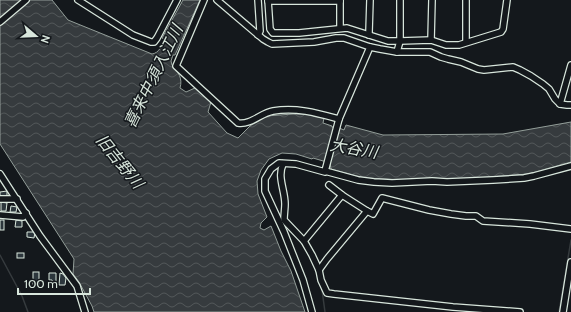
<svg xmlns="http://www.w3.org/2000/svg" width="571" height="312" viewBox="0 0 571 312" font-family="Cabin,'Noto Sans JP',sans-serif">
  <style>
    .water { fill: url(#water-waves); stroke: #939e99 }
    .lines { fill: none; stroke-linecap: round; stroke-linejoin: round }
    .stream { stroke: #363b3e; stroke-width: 1.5 }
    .building { fill: #2c363c; stroke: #d8e6dc }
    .minor-casing { stroke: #d8e6dc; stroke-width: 8 }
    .minor { stroke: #14181c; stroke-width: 5.5 }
    .labels { text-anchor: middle; stroke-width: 3; stroke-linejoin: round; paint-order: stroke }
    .water-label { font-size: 16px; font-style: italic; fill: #d8e6dc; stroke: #14181c }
  </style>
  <defs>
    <pattern id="water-waves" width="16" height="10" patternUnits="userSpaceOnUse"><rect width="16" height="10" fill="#363b3e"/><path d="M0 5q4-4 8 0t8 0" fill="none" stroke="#525759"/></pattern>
  </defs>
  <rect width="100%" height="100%" fill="#14181c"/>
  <path class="water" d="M0 0H52L68 20 152 54C159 53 162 46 164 39L162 38 183 0H200L175 55H173L171 61 172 65C178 72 183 78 180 88L186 92 195 88 211 102 208 112 227 133 238 138 250 126 266 116 293 114H305L324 118 323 123 332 126V127L339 129V128L344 130 346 125 383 135 503 134 571 122V162L528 174 451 180 434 178 403 180 365 178 331 169 330 163 313 158 312 159 296 154 282 153 269 159 261 170 257 181 258 194 267 217 261 223 260 228 264 230 271 226 281 251 291 271 305 312H94L92 306 79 282 73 274 74 259 0 144Z"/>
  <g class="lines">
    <g class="stream">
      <path d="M0 255 22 296 28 312"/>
      <path d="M322 290 325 312"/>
      <path d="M559 312 571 240"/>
    </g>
  </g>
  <g class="building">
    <path d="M7 191V196L0 197V192Z"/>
    <path d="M1 202 7 203 6 211H1Z"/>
    <path d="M11 206 17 207 16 212H10Z"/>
    <rect x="0" y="220" width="4" height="10"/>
    <path d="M16 220 22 221V227H15Z"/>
    <path d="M27 232H35L34 238 27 237Z"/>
    <rect x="17" y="253" width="7" height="5"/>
    <rect x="33" y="272" width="6" height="12"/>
    <path d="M49 273H56V283H52V280H49Z"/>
    <path d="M60 273 63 274 66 278 65 285H59Z"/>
    <rect x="48" y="284" width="9" height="3"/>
  </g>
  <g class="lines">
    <g class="minor-casing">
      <g id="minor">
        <path d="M78 0 133 35 151 42H154L157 38 177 0"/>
        <path d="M204 0 176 66 238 123C251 125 261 113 273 111 296 107 317 113 339 119"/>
        <path d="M217 0 263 39 268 42 272 44 314 42 336 38H344L370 47 380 49 397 52H430L441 57 448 59 461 62 478 69 484 70 513 67 520 70 531 76 543 84 549 89 555 99 560 104 567 105H571"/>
        <path d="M258 0 260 31 258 35"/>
        <path d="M268 0 270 29 273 33H299L347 28 388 41H400L431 40 446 45H459L501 32 503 29 507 0"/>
        <path d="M340 0V28"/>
        <path d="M268 1H340"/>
        <path d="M0 22 26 0"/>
        <path d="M369 35V32L370 0"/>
        <path d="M431 40 432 0"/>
        <path d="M466 42V0"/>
        <path d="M397 52 400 41V0"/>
        <path d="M560 104 571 65"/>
        <path d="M283 164C277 177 285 190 285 204 285 209 284 214 284 220L304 241 312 255 319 270 321 280 327 293 334 294 453 307 520 312"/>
        <path d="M325 171 339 119 370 47"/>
        <path d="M0 174 40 236 77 286 85 312"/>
        <path d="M0 199H17"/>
        <path d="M367 211 373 214 382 198 429 210 451 214 466 216H476L483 221 530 224 571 229"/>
        <path d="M0 215 23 217 26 213"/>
        <path d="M304 241 342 195 329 185"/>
        <path d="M319 270 327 259 367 211 342 195"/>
        <path d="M312 312 303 280 284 232 265 191V179L271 169 279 163 296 164 325 172V171L358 180 374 182 392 183 432 181 447 182 493 180 524 178 534 176 571 166"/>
        <path d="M563 312 571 262"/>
      </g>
    </g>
    <use href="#minor" class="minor"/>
  </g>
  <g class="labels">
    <g class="water-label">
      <text transform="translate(153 76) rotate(-64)" y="6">喜来中須入江川</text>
      <text transform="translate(354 148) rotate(10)" y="6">大谷川</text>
      <text transform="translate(120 161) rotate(51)" y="6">旧吉野川</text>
    </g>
  </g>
  <g transform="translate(36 36) rotate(109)" stroke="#14181c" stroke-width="3" paint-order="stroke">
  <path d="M0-3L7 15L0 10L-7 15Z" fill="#d8e6dc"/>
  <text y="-6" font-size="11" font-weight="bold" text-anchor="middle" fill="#d8e6dc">N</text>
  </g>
  <path d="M18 288v6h72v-6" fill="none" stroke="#d8e6dc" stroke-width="2"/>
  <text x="24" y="288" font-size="12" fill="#d8e6dc" stroke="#14181c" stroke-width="3" paint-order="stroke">100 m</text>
</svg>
